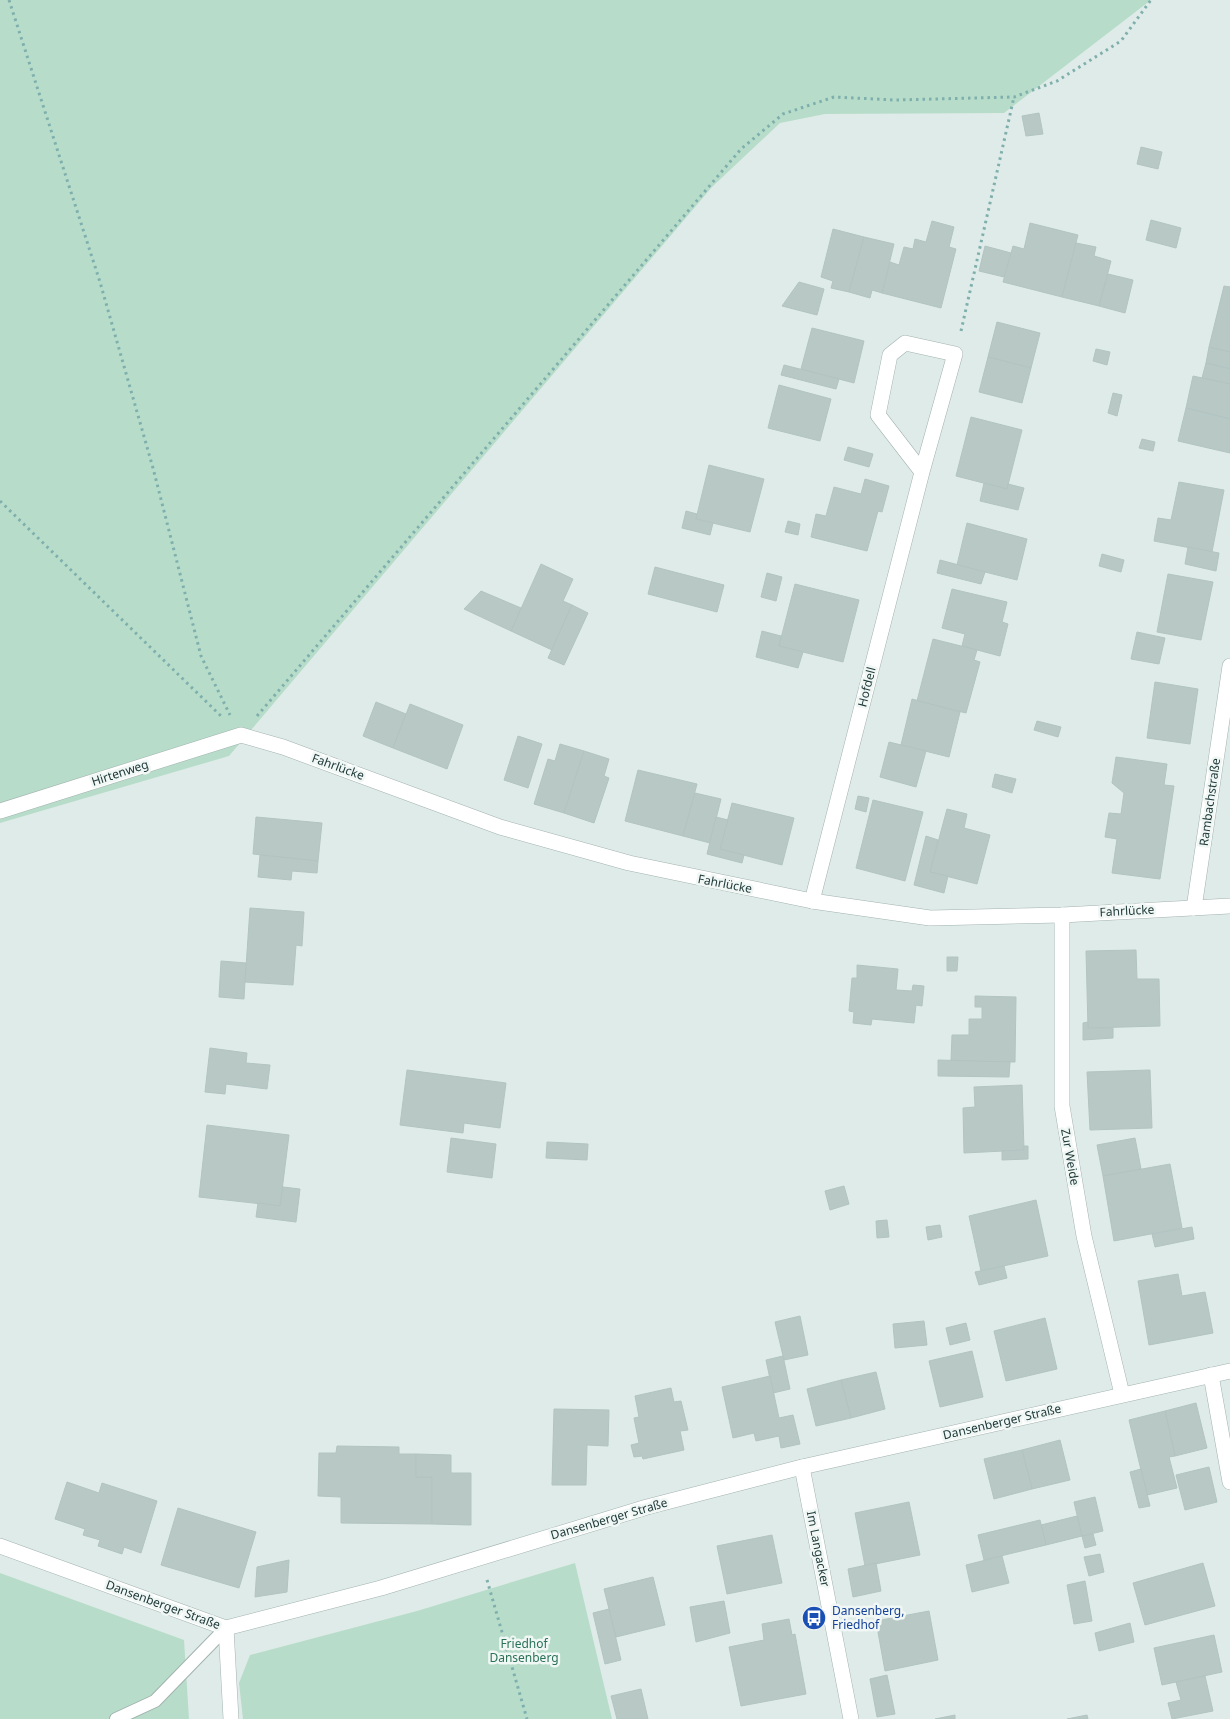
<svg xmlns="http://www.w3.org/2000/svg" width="1230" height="1719" viewBox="0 0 1230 1719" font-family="'Noto Sans',sans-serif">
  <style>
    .green { fill: #b7ddca }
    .building { fill: #b8c8c5; stroke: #b2c4c1 }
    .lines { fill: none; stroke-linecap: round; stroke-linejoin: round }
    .service-casing { stroke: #a2b3b0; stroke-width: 14 }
    .minor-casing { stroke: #a2b3b0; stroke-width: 16 }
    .path { stroke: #7fafac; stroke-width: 3; stroke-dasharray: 2.5 4; stroke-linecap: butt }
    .service { stroke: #fff; stroke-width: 12 }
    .minor { stroke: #fff; stroke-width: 15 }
    .labels { text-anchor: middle; stroke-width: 5; stroke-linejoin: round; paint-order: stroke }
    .street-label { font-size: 12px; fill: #203b3a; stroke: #f0f7f5 }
    .transit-label { font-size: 12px; fill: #164399; stroke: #f0f7f5; text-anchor: start }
    .park-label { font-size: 12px; fill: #2a7257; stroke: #f0f7f5 }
  </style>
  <rect width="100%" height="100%" fill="#dfebe8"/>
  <g class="green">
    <path d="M0 0H1151L1004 113 825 114 780 123 712 187 229 756 0 823Z"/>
    <path d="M575 1563 612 1719H243L239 1683 250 1655 417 1611Z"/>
    <path d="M0 1573 184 1640 189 1719H0Z"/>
  </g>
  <g class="building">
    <path d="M1039 113 1043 134 1026 136 1022 116Z"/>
    <path d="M1141 147 1162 152 1158 169 1137 164Z"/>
    <path d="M1151 220 1181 228 1176 248 1146 240Z"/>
    <path d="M932 221 954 227 949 247 956 249 941 308 882 293 890 262 899 265 904 247 913 249 915 239 926 242Z"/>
    <path d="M1030 223 1078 235 1062 297 1003 282 1013 246 1024 249Z"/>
    <path d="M833 229 864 237 849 292 831 288 833 281 821 277Z"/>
    <path d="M864 237 894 244 882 293 872 290 870 298 849 292Z"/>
    <path d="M1076 243 1096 247 1094 256 1111 261 1099 306 1062 297Z"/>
    <path d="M985 246 1011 253 1004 277 979 271Z"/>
    <path d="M1108 274 1133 280 1125 313 1099 306Z"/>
    <path d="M799 282 824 289 817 315 782 306Z"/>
    <path d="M1224 286 1230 287V352L1209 347Z"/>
    <path d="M997 322 1040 333 1031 368 988 357Z"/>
    <path d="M812 328 864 341 854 383 801 369Z"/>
    <path d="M1209 347 1230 352V369L1206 363Z"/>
    <path d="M1096 349 1110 352 1107 365 1093 361Z"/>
    <path d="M988 357 1031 368 1022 403 979 392Z"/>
    <path d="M1206 363 1230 369V384L1202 378Z"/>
    <path d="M784 365 839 379 836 389 781 375Z"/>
    <path d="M1193 376 1230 384V419L1186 408Z"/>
    <path d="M779 385 831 399 820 441 768 428Z"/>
    <path d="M1113 393 1122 395 1117 416 1108 413Z"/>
    <path d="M1186 408 1230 419V453L1178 441Z"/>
    <path d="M971 417 1022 430 1007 489 956 476Z"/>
    <path d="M1142 439 1155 442 1153 451 1139 448Z"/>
    <path d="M848 447 873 454 869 467 844 460Z"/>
    <path d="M709 465 764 479 750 532 696 519Z"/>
    <path d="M865 479 889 486 882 512 878 511 867 551 811 537 816 514 826 516 834 487 861 494Z"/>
    <path d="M1179 482 1224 490 1212 552 1154 541 1158 518 1171 520Z"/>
    <path d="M984 483 1007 489 1008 484 1024 488 1018 510 980 501Z"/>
    <path d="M686 511 697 514 696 519 713 523 710 535 682 528Z"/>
    <path d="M788 521 800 524 798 535 785 532Z"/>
    <path d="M967 523 1027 539 1017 580 957 565Z"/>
    <path d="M1188 547 1219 553 1216 571 1185 564Z"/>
    <path d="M1102 554 1124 560 1121 572 1099 566Z"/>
    <path d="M940 560 985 572 981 584 937 573Z"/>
    <path d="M541 564 573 579 563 601 572 605 552 650 511 631Z"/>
    <path d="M655 567 724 585 717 612 648 594Z"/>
    <path d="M767 573 782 577 776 601 761 597Z"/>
    <path d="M1168 574 1213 582 1201 640 1157 632Z"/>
    <path d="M795 584 859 600 843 662 779 646Z"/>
    <path d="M952 589 1007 602 1002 622 1008 624 1000 656 962 646 965 634 942 628Z"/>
    <path d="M481 591 521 608 511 631 464 609Z"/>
    <path d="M572 605 588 613 564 665 548 658Z"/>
    <path d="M762 631 781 636 779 646 803 652 798 668 756 657Z"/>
    <path d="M1137 632 1165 638 1159 664 1131 659Z"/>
    <path d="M933 639 977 650 974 660 980 662 966 713 917 701Z"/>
    <path d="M1155 682 1198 689 1190 744 1147 738Z"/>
    <path d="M912 699 960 712 949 757 901 745Z"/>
    <path d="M376 702 406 714 393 748 363 736Z"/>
    <path d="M410 704 463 725 447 769 393 748Z"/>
    <path d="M1037 721 1061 727 1058 737 1034 730Z"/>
    <path d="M518 736 542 744 528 788 504 780Z"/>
    <path d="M889 742 926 751 916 787 880 777Z"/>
    <path d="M560 744 584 751 564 813 534 804 548 759 555 761Z"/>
    <path d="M584 751 609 759 604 776 609 778 594 823 564 813Z"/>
    <path d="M1116 757 1167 764 1164 785 1174 786 1160 879 1112 873 1117 839 1105 837 1109 813 1121 814 1124 793 1112 783Z"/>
    <path d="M638 770 697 784 683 836 625 821Z"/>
    <path d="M995 774 1016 779 1012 793 992 787Z"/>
    <path d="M695 793 721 799 710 843 683 836Z"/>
    <path d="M858 796 869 798 866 812 855 809Z"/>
    <path d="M873 800 923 812 905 881 856 868Z"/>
    <path d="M732 803 794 818 782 865 720 849Z"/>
    <path d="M947 809 967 814 964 828 990 835 977 884 930 872Z"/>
    <path d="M256 817 322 823 318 861 253 854Z"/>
    <path d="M716 817 728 820 720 849 744 855 742 863 707 854Z"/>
    <path d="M926 836 938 840 930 872 948 876 944 893 914 885Z"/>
    <path d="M260 855 318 861 317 873 292 871 291 880 258 877Z"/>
    <path d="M250 908 304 912 302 946 296 945 293 985 245 982Z"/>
    <path d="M1136 950 1137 979H1159L1160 1026 1088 1028 1086 951Z"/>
    <path d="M947 957H958L957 971H947Z"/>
    <path d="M221 961 246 963 244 999 219 997Z"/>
    <path d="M857 965 898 969 896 990 912 991 913 985 924 986 922 1006 916 1005 914 1023 872 1019 871 1025 853 1023 854 1012 849 1011 852 978H857Z"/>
    <path d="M975 996 1016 997 1015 1062 951 1061 952 1035H969V1019H982V1007H975Z"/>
    <path d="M1088 1022V1028H1113V1038L1083 1040V1023Z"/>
    <path d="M210 1048 247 1053 246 1063 270 1065 267 1089 226 1084 225 1094 205 1092Z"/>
    <path d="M938 1060 1010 1062 1009 1077 938 1076Z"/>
    <path d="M407 1070 506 1083 500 1128 464 1123 463 1133 400 1125Z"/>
    <path d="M1150 1070 1152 1128 1090 1130 1087 1072Z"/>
    <path d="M1022 1085 1024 1150 964 1153 963 1108 975 1107 974 1087Z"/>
    <path d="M207 1125 289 1135 280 1206 199 1197Z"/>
    <path d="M451 1138 496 1144 492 1178 447 1172Z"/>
    <path d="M1135 1138 1141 1169 1103 1176 1097 1145Z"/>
    <path d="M547 1142 588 1144 587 1160 546 1158Z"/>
    <path d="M1024 1146H1028V1159L1002 1160V1151L1024 1150Z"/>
    <path d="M1170 1164 1182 1228 1114 1241 1103 1176Z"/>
    <path d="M844 1186 849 1204 830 1210 825 1191Z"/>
    <path d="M283 1187 300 1189 296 1222 256 1217 258 1203 280 1206Z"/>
    <path d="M1036 1200 1048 1256 981 1271 969 1216Z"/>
    <path d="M887 1220 889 1237 877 1238 876 1221Z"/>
    <path d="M940 1225 942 1237 928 1240 926 1227Z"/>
    <path d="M1192 1227 1194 1239 1155 1247 1152 1234Z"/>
    <path d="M1004 1266 1007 1278 979 1285 975 1272Z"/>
    <path d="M1178 1274 1182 1296 1205 1292 1213 1333 1149 1345 1138 1281Z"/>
    <path d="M800 1316 808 1355 784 1360 775 1322Z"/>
    <path d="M1045 1318 1057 1369 1006 1381 994 1331Z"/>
    <path d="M924 1321 927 1345 895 1348 893 1324Z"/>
    <path d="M966 1323 970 1340 950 1345 946 1328Z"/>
    <path d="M972 1351 983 1397 940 1407 929 1361Z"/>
    <path d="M783 1356 790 1389 773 1393 766 1360Z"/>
    <path d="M876 1372 885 1409 851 1418 841 1380Z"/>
    <path d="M770 1376 779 1418 793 1415 800 1444 781 1448 779 1436 756 1441 754 1433 733 1438 722 1387Z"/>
    <path d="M841 1380 851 1418 816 1426 807 1389Z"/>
    <path d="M671 1388 674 1402 681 1401 688 1430 680 1431 684 1450 643 1459 642 1456 634 1457 631 1445 639 1443 634 1418 639 1417 635 1396Z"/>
    <path d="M1196 1403 1207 1448 1175 1456 1165 1411Z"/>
    <path d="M554 1409 609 1410 608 1446 587 1445 586 1485H552Z"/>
    <path d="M1165 1411 1175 1456 1169 1457 1177 1488 1147 1495 1129 1420Z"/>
    <path d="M1060 1440 1070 1480 1032 1489 1022 1450Z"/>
    <path d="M337 1446 399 1447V1454H416V1477H432V1524L341 1523V1497L318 1496 319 1453H336Z"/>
    <path d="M1022 1450 1032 1489 994 1499 984 1459Z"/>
    <path d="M416 1454 451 1455V1473H471V1525L432 1524V1477H416Z"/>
    <path d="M1209 1467 1217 1502 1185 1510 1176 1475Z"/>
    <path d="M1141 1469 1150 1506 1139 1508 1130 1472Z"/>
    <path d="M67 1482 99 1493 102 1483 157 1501 141 1553 124 1547 122 1554 98 1546 100 1540 83 1535 85 1529 55 1519Z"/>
    <path d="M1095 1497 1103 1531 1082 1536 1074 1502Z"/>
    <path d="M909 1502 920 1555 865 1566 855 1513Z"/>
    <path d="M178 1508 256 1532 239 1588 161 1565Z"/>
    <path d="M1077 1516 1082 1536 1046 1545 1041 1525Z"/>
    <path d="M1040 1520 1046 1545 984 1560 978 1535Z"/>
    <path d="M1093 1534 1096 1545 1085 1548 1082 1536Z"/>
    <path d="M772 1535 782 1583 727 1594 717 1546Z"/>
    <path d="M1100 1554 1104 1572 1089 1576 1084 1557Z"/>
    <path d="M1002 1556 1009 1583 972 1592 966 1565Z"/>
    <path d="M289 1560 287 1592 255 1597 257 1567Z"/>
    <path d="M876 1563 881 1591 853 1597 848 1569Z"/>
    <path d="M1203 1563 1215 1606 1145 1625 1133 1583Z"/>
    <path d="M653 1577 665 1625 616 1637 604 1589Z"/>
    <path d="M1085 1581 1092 1621 1074 1624 1067 1585Z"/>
    <path d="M724 1601 730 1633 696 1642 690 1607Z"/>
    <path d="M609 1609 621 1660 605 1664 593 1613Z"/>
    <path d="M929 1611 938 1660 885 1671 876 1621Z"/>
    <path d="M789 1619 792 1635 795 1634 806 1694 741 1706 729 1647 764 1640 762 1624Z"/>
    <path d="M1130 1623 1134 1642 1099 1651 1095 1633Z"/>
    <path d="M1214 1635 1222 1672 1162 1685 1154 1648Z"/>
    <path d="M887 1675 895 1714 877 1717 870 1679Z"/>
    <path d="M1205 1676 1213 1711 1172 1719 1168 1703 1181 1700 1176 1682Z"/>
    <path d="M641 1689 648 1719H617L611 1696Z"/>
    <path d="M955 1715V1719H935Z"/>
    <path d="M1087 1715 1088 1719H1067Z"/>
  </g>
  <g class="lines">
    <g class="service-casing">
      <path id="service" d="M116 1719 155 1701 226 1628"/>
    </g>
    <g class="minor-casing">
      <g id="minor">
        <path d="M0 811 241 735 283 747 500 827 629 863 812 901 930 918 1062 915 1230 906"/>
        <path d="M812 901 922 472 955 354 905 343 890 355 878 415 922 472"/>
        <path d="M1194 908 1230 666"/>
        <path d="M1062 915V1106L1084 1236 1122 1394"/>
        <path d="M1211 1375 1230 1482"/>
        <path d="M802 1467 851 1719"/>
        <path d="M0 1546 226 1628 381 1588 647 1507 802 1467 1230 1371"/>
        <path d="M226 1628 231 1719"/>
      </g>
    </g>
    <g class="path">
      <path d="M9 0 100 282 153 468 201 656 230 715"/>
      <path d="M961 331 1014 97"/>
      <path d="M0 501 222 717"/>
      <path d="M257 716 741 149 783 114 834 97 895 100 1014 97 1057 81 1121 41 1151 0"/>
      <path d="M487 1580 527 1719"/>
    </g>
    <use href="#service" class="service"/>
    <use href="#minor" class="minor"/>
  </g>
  <defs>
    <g id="bus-disc" transform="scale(1.25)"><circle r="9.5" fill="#1a4fb4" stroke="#f0f7f5"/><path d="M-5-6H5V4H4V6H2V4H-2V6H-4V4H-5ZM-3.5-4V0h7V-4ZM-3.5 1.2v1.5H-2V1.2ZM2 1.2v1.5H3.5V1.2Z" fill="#fff"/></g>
  </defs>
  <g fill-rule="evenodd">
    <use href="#bus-disc" x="814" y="1618"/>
  </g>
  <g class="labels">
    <g class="street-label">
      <text transform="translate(867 687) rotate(-76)" y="4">Hofdell</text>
      <text transform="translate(338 767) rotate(20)" y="4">Fahrlücke</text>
      <text transform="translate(120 773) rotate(-18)" y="4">Hirtenweg</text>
      <text transform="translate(1210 802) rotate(-82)" y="4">Rambachstraße</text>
      <text transform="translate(725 884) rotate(11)" y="4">Fahrlücke</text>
      <text transform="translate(1127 911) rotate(-3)" y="4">Fahrlücke</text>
      <text transform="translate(1070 1157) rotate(80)" y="4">Zur Weide</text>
      <text transform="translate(1002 1422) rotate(-13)" y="4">Dansenberger Straße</text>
      <text transform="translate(609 1519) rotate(-16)" y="4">Dansenberger Straße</text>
      <text transform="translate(818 1549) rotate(79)" y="4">Im Langacker</text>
      <text transform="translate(163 1605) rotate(20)" y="4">Dansenberger Straße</text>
    </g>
    <g class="transit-label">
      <text x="832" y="1615">Dansenberg,<tspan x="832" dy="14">Friedhof</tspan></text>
    </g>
    <g class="park-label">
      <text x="524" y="1648">Friedhof<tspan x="524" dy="14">Dansenberg</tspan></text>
    </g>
  </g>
</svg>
